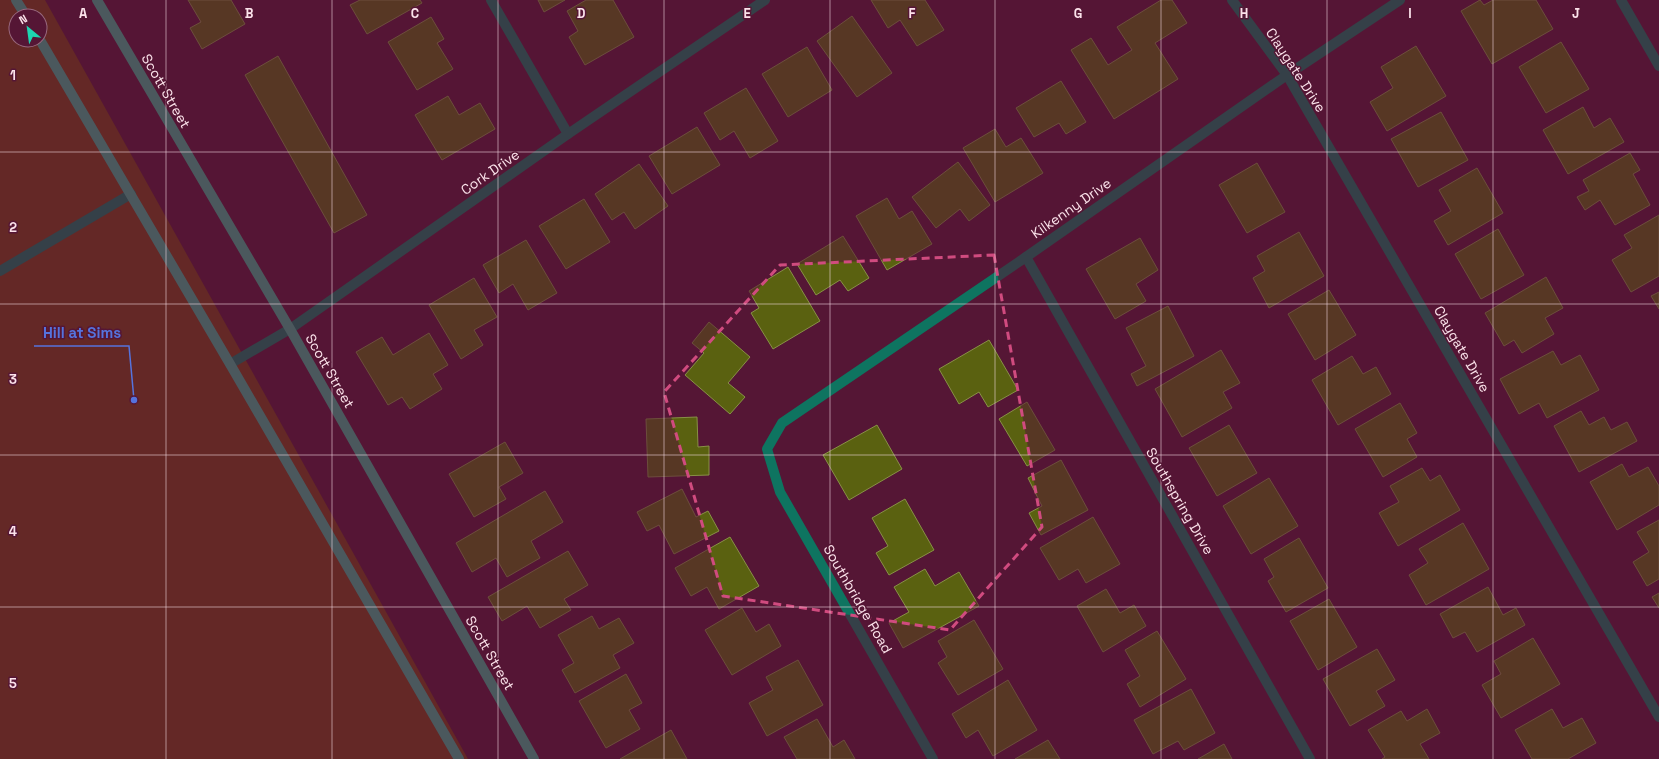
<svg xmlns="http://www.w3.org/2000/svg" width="1659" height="759" viewBox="0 0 1659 759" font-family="'Space Grotesk',sans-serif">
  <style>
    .green { fill: #753f15; fill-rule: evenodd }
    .building { fill: #5a6110; stroke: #889046 }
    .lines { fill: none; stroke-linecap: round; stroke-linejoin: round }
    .minor { stroke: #0e7460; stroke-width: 10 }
    .major { stroke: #3fa88f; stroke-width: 10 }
    .marked { fill: none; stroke: #d04b7f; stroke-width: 3; stroke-dasharray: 8 5; stroke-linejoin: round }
    .grid { fill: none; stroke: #fce3eb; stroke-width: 1; stroke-opacity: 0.55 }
    .labels { text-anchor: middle; stroke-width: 3; stroke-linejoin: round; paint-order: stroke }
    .street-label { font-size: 14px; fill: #fce3eb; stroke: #551635 }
    .grid-label { font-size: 13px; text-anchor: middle; font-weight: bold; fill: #fce3eb; stroke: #551635; stroke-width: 3; stroke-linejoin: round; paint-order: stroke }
    .leader { fill: none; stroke: #5573dd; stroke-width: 1.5 }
    .callout-dot { fill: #5573dd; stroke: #551635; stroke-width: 1.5 }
    .callout-label { font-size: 15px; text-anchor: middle; font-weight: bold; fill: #5573dd; stroke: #551635; stroke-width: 3; stroke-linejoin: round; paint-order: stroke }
  </style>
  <rect width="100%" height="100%" fill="#551635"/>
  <path class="green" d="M0 0H45L468 759H0ZM16 16H40V40H16Z"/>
  <g class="building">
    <path d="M188 0H231L245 24 202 49 190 28 201 22Z"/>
    <path d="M360 0H420L422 3 367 34 350 5Z"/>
    <path d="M538 0H565L544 12Z"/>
    <path d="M586 0H613L634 37 585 65 569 37 578 31 567 11Z"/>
    <path d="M871 0H925L944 30 917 46 900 20 888 28Z"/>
    <path d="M1161 0H1172L1187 23 1155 43 1178 79 1114 119 1071 50 1091 38 1108 65 1132 50 1117 27Z"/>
    <path d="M1480 0 1484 5 1493 0H1536L1553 29 1492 64 1461 11Z"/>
    <path d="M852 16 892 73 857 97 817 41Z"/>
    <path d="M431 17 444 39 437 43 453 69 417 90 388 42Z"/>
    <path d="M1561 42 1589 89 1546 113 1519 67Z"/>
    <path d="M1416 46 1446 96 1387 131 1370 102 1393 88 1381 67Z"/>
    <path d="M807 47 832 90 788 117 762 74Z"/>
    <path d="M278 56 367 215 334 233 245 75Z"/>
    <path d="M1061 81 1086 122 1066 134 1059 123 1034 137 1016 108Z"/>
    <path d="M746 88 778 141 750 158 734 131 720 140 704 113Z"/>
    <path d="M448 96 459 115 480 103 495 129 442 160 415 115Z"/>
    <path d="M1583 107 1594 128 1610 118 1624 142 1568 174 1543 130Z"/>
    <path d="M1441 112 1468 160 1418 187 1391 139Z"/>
    <path d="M697 127 720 165 672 194 649 156Z"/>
    <path d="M995 129 1006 147 1021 138 1043 173 995 202 963 148Z"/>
    <path d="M1630 153 1640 170 1633 174 1650 205 1615 225 1600 200 1585 210 1577 197 1589 191 1583 180Z"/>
    <path d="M958 162 990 205 969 221 960 209 936 228 912 197Z"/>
    <path d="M1257 163 1285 212 1247 233 1219 185Z"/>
    <path d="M639 164 668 206 635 229 624 212 612 220 595 194Z"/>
    <path d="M1477 168 1503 213 1448 245 1434 221 1451 211 1439 190Z"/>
    <path d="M887 198 899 219 912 211 932 244 887 270 856 216Z"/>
    <path d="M584 199 610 242 566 269 539 226Z"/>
    <path d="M1659 215V276L1631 292 1612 260 1632 248 1624 235Z"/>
    <path d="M1498 229 1524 275 1481 299 1455 254Z"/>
    <path d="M1299 232 1324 276 1269 308 1253 278 1265 271 1257 256Z"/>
    <path d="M843 236 869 278 848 291 840 280 816 295 797 264Z"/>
    <path d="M1140 238 1158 270 1136 284 1146 301 1115 319 1086 269Z"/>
    <path d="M526 240 557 293 528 310 513 284 499 293 483 265Z"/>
    <path d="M788 267 820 321 773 349 751 313 759 308 749 291Z"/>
    <path d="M1546 277 1563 308 1545 318 1554 334 1522 353 1514 340 1504 346 1485 313Z"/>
    <path d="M474 278 497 317 474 330 483 345 461 359 429 305Z"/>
    <path d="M1329 290 1356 335 1315 360 1288 314Z"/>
    <path d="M1659 292V309L1651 296Z"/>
    <path d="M1168 306 1194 356 1137 386 1131 374 1146 366 1126 328Z"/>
    <path d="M709 322 750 357 728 383 745 397 730 414 685 375 704 353 692 343Z"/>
    <path d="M429 333 448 365 433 374 442 389 410 409 402 397 388 405 356 352 382 337 393 355Z"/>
    <path d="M989 340 1018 390 988 407 979 392 959 404 939 369Z"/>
    <path d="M1221 350 1240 383 1223 392 1232 408 1182 437 1155 389Z"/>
    <path d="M1553 351 1561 365 1580 355 1599 390 1547 418 1539 403 1519 414 1500 379Z"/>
    <path d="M1352 356 1363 374 1376 367 1391 394 1338 425 1312 380Z"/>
    <path d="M1027 402 1055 450 1027 466 999 419Z"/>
    <path d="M1400 403 1417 433 1407 439 1417 457 1383 477 1355 429Z"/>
    <path d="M1581 411 1589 425 1604 417 1611 430 1627 422 1637 441 1579 472 1554 426Z"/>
    <path d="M697 417 698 447 709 446V475L648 477 646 419Z"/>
    <path d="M877 425 902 469 849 500 823 455Z"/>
    <path d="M1229 425 1257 473 1217 496 1189 448Z"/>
    <path d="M505 442 523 473 499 487 506 499 474 517 449 474Z"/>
    <path d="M1061 460 1088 510 1041 535 1029 513 1042 506 1028 478Z"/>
    <path d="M1622 464 1629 477 1648 467 1659 486V505L1617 530 1590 482Z"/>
    <path d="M1422 468 1430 481 1440 475 1460 510 1398 546 1379 513 1399 502 1390 486Z"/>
    <path d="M1269 478 1298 526 1251 554 1223 506Z"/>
    <path d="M682 489 696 517 708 511 719 531 674 554 659 525 647 531 637 512Z"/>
    <path d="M545 491 563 522 531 541 540 558 507 577 496 558 472 572 456 543Z"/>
    <path d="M905 499 934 550 889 575 876 553 888 546 872 518Z"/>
    <path d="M1093 517 1120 564 1086 583 1078 569 1059 580 1040 548Z"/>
    <path d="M1659 520V579L1647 586 1633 562 1649 552 1637 532Z"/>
    <path d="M1463 523 1489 569 1426 605 1409 575 1428 563 1419 549Z"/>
    <path d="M730 537 759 586 719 609 707 587 691 596 675 568Z"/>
    <path d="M1299 538 1328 588 1286 612 1268 581 1274 577 1264 559Z"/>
    <path d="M568 551 588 585 564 599 571 610 540 628 527 606 502 621 488 597Z"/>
    <path d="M925 569 935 586 959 572 979 606 903 648 889 623 909 612 894 587Z"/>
    <path d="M1488 587 1503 615 1516 608 1525 625 1477 652 1465 632 1453 638 1440 614Z"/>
    <path d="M1106 589 1120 613 1134 605 1146 626 1103 652 1077 606Z"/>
    <path d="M1659 593V608L1652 597Z"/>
    <path d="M1329 599 1357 647 1318 670 1290 621Z"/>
    <path d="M742 608 756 632 769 624 781 646 732 675 705 630Z"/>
    <path d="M592 616 599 629 619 618 634 643 613 655 620 668 575 693 562 670 574 663 558 635Z"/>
    <path d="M974 620 1003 669 958 695 938 663 947 657 938 641Z"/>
    <path d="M1157 631 1186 679 1140 707 1127 684 1140 676 1125 650Z"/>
    <path d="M1533 638 1560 684 1501 718 1482 685 1501 674 1494 661Z"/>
    <path d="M1377 649 1395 680 1376 691 1385 706 1350 726 1323 679Z"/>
    <path d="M798 660 823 705 767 736 749 703 773 690 766 677Z"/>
    <path d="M626 674 642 703 629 710 640 729 606 748 579 701Z"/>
    <path d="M1008 680 1037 730 993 756 978 730 966 738 952 714Z"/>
    <path d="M1191 689 1215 733 1184 750 1178 741 1153 754 1134 720Z"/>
    <path d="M1427 709 1440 733 1420 744 1429 759H1382L1385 757 1368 730 1401 711 1407 721Z"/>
    <path d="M1552 709 1563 728 1582 718 1596 743 1568 759H1532L1515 730Z"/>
    <path d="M817 719 833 747 844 740 855 759H797L784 737Z"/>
    <path d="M671 730 687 759H620Z"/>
    <path d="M1048 740 1060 759H1015Z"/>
    <path d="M1224 744 1232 759H1198Z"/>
  </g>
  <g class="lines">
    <g class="minor">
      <path d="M491 0 568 134"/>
      <path d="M1232 0 1287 75 1659 717"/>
      <path d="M1621 0 1659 66"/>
      <path d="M1026 257 1310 759"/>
      <path d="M0 271 131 194"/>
      <path d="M230 364 290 329 568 134 765 0"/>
      <path d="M933 759 780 492 767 449 782 423 1026 257 1287 75 1400 0"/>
    </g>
    <g class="major">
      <path d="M16 0 26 16"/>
      <path d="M97 0 290 329 534 759"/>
      <path d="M40 40 230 364 459 759"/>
    </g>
  </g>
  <path d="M0 0H1659V759H0ZM994 255 1042 527 950 630 723 596 664 392 780 265Z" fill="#551635" fill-opacity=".55" fill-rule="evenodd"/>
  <path class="marked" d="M994 255 1042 527 950 630 723 596 664 392 780 265Z"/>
  <path class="grid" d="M166 0V759M332 0V759M498 0V759M664 0V759M830 0V759M995 0V759M1161 0V759M1327 0V759M1493 0V759M0 152H1659M0 304H1659M0 455H1659M0 607H1659"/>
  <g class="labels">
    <g class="street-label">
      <text transform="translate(1296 70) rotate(57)" y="5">Claygate Drive</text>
      <text transform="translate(166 91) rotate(60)" y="5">Scott Street</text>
      <text transform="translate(490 172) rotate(-35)" y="5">Cork Drive</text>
      <text transform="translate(1071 208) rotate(-35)" y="5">Kilkenny Drive</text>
      <text transform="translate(1462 349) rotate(60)" y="5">Claygate Drive</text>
      <text transform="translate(330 371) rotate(60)" y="5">Scott Street</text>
      <text transform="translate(1180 501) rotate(60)" y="5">Southspring Drive</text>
      <text transform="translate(858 599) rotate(60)" y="5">Southbridge Road</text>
      <text transform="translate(490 653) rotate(60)" y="5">Scott Street</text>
    </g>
  </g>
  <g class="grid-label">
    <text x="83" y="18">A</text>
    <text x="249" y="18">B</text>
    <text x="415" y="18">C</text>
    <text x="581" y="18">D</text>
    <text x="747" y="18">E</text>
    <text x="912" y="18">F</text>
    <text x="1078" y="18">G</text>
    <text x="1244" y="18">H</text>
    <text x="1410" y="18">I</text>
    <text x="1576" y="18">J</text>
    <text x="13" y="80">1</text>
    <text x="13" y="232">2</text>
    <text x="13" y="384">3</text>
    <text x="13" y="536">4</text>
    <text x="13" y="688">5</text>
  </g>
  <path class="leader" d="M134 400L129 346H34"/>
  <circle class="callout-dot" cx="134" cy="400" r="4"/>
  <g class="callout-label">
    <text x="82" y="338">Hill at Sims</text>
  </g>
  <g transform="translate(28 28) rotate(331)"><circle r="19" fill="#551635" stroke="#98687e"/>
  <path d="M0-3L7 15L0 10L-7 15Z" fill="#1dd5b1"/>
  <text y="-6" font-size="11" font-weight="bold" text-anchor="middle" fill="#fce3eb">N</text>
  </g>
</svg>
